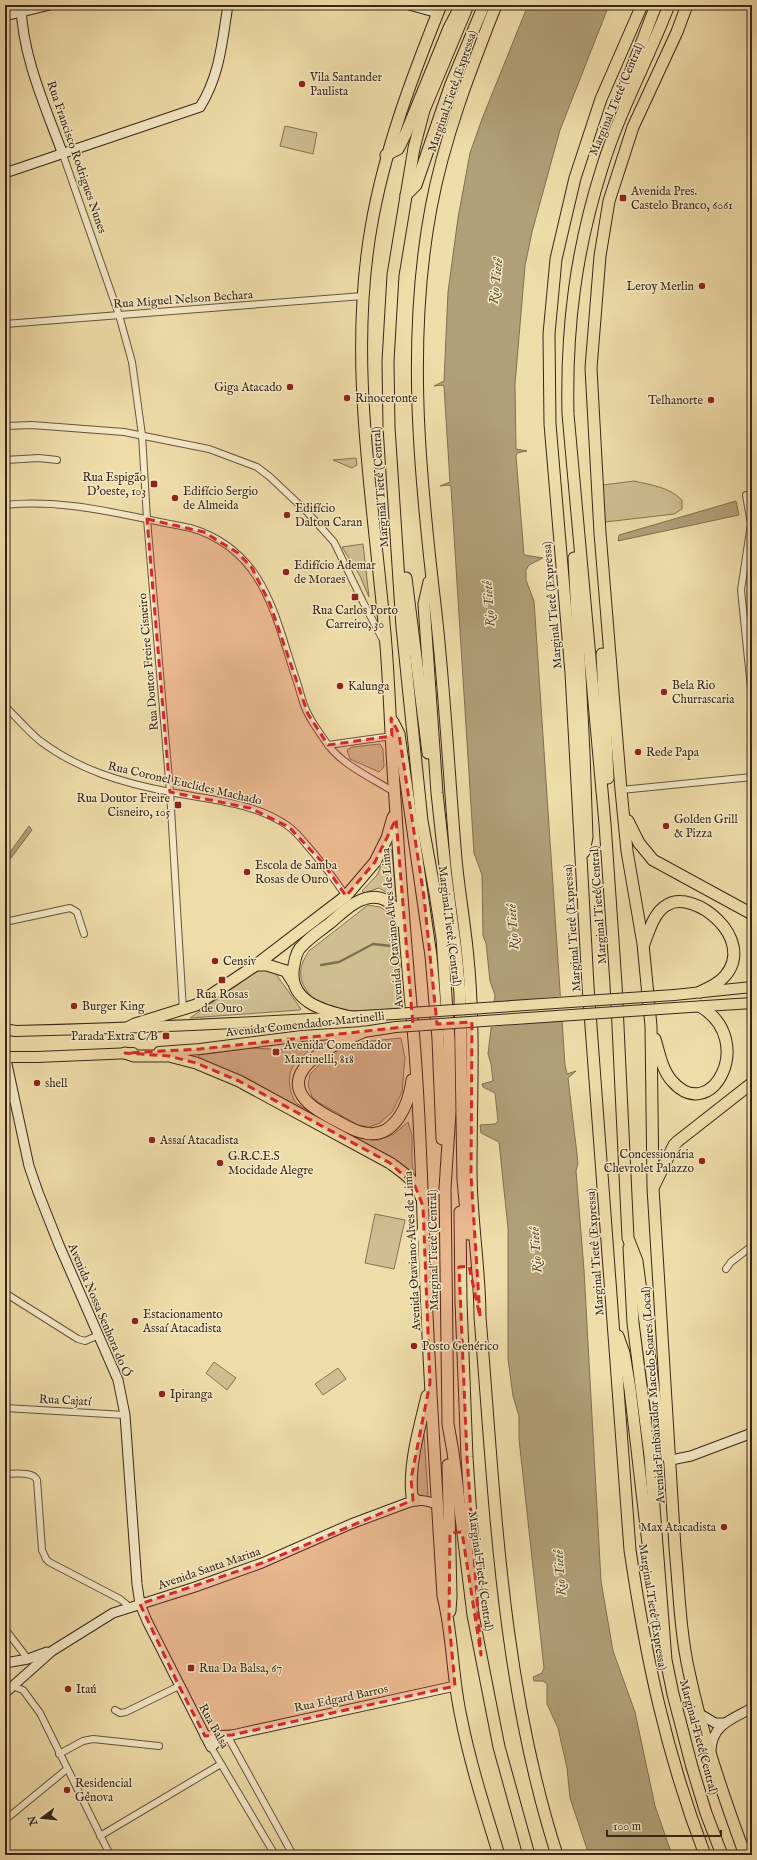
<svg xmlns="http://www.w3.org/2000/svg" width="757" height="1860" viewBox="0 0 757 1860" font-family="'IM FELL English',serif">
  <style>
    .green { fill: #d0be91; stroke: #847255 }
    .water { fill: #b19f78; stroke: #816f52 }
    .pier { fill: #efdda9 }
    .lines { fill: none; stroke-linecap: round; stroke-linejoin: round }
    .stream { stroke: #816f52; stroke-width: 2.5 }
    .street-casing { stroke: #66543d; stroke-width: 8 }
    .secondary-casing { stroke: #392619; stroke-width: 11 }
    .primary-casing { stroke: #392619; stroke-width: 12 }
    .highway-casing { stroke: #392619; stroke-width: 13 }
    .street { stroke: #f5e9c7; stroke-width: 6 }
    .secondary { stroke: #f5e9c7; stroke-width: 9 }
    .primary { stroke: #efdda9; stroke-width: 10 }
    .highway { stroke: #efdda9; stroke-width: 11 }
    .primary-bridge-casing { stroke: #392619; stroke-width: 12; stroke-linecap: butt }
    .primary-bridge { stroke: #efdda9; stroke-width: 10 }
    .marked { fill: #d62828; fill-opacity: 0.2; stroke: #d62828; stroke-width: 3; stroke-dasharray: 8 5; stroke-linejoin: round }
    .poi-dot { fill: #8f2418; stroke: #f5e9c7; stroke-width: 1.5 }
    .labels { text-anchor: middle; stroke-width: 3; stroke-linejoin: round; paint-order: stroke }
    .poi-label { font-size: 12px; fill: #392619; stroke: #f5e9c7; text-anchor: start }
    .street-label { font-size: 12px; fill: #392619; stroke: #f5e9c7 }
    .water-label { font-size: 13px; font-style: italic; fill: #5d4a36; stroke: #f5e9c7 }
  </style>
  <rect width="100%" height="100%" fill="#efdda9"/>
  <filter id="stains"><feTurbulence type="fractalNoise" baseFrequency=".005" numOctaves="4"/><feColorMatrix values="0 0 0 0 .2 0 0 0 0 .09 0 0 0 0 .02 0 0 0 .5 -.17"/></filter>
  <radialGradient id="worn" r=".72"><stop offset=".6" stop-color="#630" stop-opacity="0"/><stop offset="1" stop-color="#630" stop-opacity=".3"/></radialGradient>
  <g class="green">
    <path d="M285 126 317 133 313 154 280 146Z"/>
    <path d="M356 458 357 465 352 468 333 460Z"/>
    <path d="M634 481C651 485 669 487 682 500V509L674 514 605 522 603 485Z"/>
    <path d="M363 544 369 597 360 576 342 547Z"/>
    <path d="M380 744 383 749 384 767 379 772 350 759 347 750 352 747Z"/>
    <path d="M390 848 392 851 396 896 395 897 379 888 364 893 362 891 377 875Z"/>
    <path d="M368 905 380 907 393 915 397 927 403 1008C373 1010 322 1019 305 988 297 974 301 963 309 951Z"/>
    <path d="M259 970H273L301 1009 300 1010 190 1018Z"/>
    <path d="M401 1038 405 1058 402 1092 392 1112 380 1123 369 1127 358 1125 318 1102 312 1097 308 1085 310 1074 332 1052 362 1042Z"/>
    <path d="M305 1047 309 1048C307 1055 301 1056 297 1061 286 1073 288 1090 296 1103L346 1133 371 1140H379L394 1134 408 1122 412 1135V1163L415 1182 198 1059 199 1055 250 1048 294 1050Z"/>
    <path d="M375 1214 405 1220 394 1269 365 1263Z"/>
    <path d="M214 1362 236 1378 227 1390 206 1373Z"/>
    <path d="M338 1368 346 1379 323 1395 315 1384Z"/>
    <path d="M424 1435 428 1495 426 1497C422 1497 417 1495 415 1491 411 1479 421 1449 424 1435Z"/>
  </g>
  <g class="water">
    <path d="M528 5H609L560 130 532 232 525 266 515 384 516 449 527 451 517 453 516 456 524 555 543 558 529 565 526 570V580L534 601 565 1065 567 1074 576 1071 568 1078 578 1163 576 1171 584 1270 601 1581 613 1651 635 1712 655 1806 672 1855H589L570 1798 567 1768 558 1728 547 1704V1684L543 1681H534L533 1677 542 1673 544 1668 519 1439V1416L513 1396 508 1359V1228L499 1142 481 1133 480 1125 495 1124 498 1121 495 1093 483 1087 482 1084 493 1081 491 1064 488 1054 495 995 490 981 486 943 483 936 482 875 474 853 451 487 449 485 440 486 450 482 444 387 443 385 434 386 444 381 448 292 458 218 470 153 482 119Z"/>
    <path d="M736 501 739 515 618 541 619 535Z"/>
    <path d="M29 826 32 830 11 858 5 863V859Z"/>
  </g>
  <path class="pier" d="M563 996 564 1021 489 1027 492 1003Z"/>
  <g class="lines">
    <path class="stream" d="M321 965 339 962 373 944 391 946"/>
    <g class="street-casing">
      <g id="street">
        <path d="M62 152 119 315 132 362 142 435 147 519 170 792 183 1010"/>
        <path d="M5 324 363 296"/>
        <path d="M5 426 32 425 124 432 209 449 257 467 270 477 307 512 334 542 363 602 383 640"/>
        <path d="M5 460 39 458 57 460"/>
        <path d="M746 495 751 524 741 590 752 698"/>
        <path d="M5 505C67 498 130 517 191 528 267 551 275 619 298 685 301 695 303 705 308 714 313 724 321 735 328 745 344 766 372 778 394 792"/>
        <path d="M5 706C16 717 27 730 39 740 78 770 123 783 170 792 210 800 254 802 288 826 295 831 300 837 305 843 320 860 333 877 346 896"/>
        <path d="M328 745 392 736"/>
        <path d="M621 790 752 777"/>
        <path d="M5 922 70 908 77 912 84 934"/>
        <path d="M5 1099 15 1100"/>
        <path d="M726 1269 731 1262 752 1246"/>
        <path d="M417 1284 415 1241 421 1229"/>
        <path d="M5 1293 78 1339 85 1341 99 1335"/>
        <path d="M5 1408 125 1415"/>
        <path d="M5 1474C14 1474 33 1471 37 1480L42 1550 46 1559 49 1562 120 1599 130 1607"/>
        <path d="M5 1629 28 1659"/>
        <path d="M12 1686 23 1690 40 1713 110 1855"/>
        <path d="M115 1710 120 1713 126 1712 179 1686"/>
        <path d="M228 1737 293 1855"/>
        <path d="M211 1747 275 1855"/>
        <path d="M59 1754 83 1741 93 1739 159 1746"/>
        <path d="M5 1820 67 1769"/>
        <path d="M100 1836 221 1764"/>
      </g>
    </g>
    <g class="secondary-casing">
      <g id="secondary">
        <path d="M21 5C22 55 45 106 62 152"/>
        <path d="M409 5 438 13"/>
        <path d="M5 16 50 5"/>
        <path d="M5 173 200 107C220 75 222 42 228 5"/>
        <path d="M5 1055 29 1166 38 1192 59 1245 118 1380 125 1415 137 1584 140 1604 147 1621 211 1747 218 1741 232 1735"/>
        <path d="M671 1460 691 1456 752 1433"/>
        <path d="M5 1663 28 1659 47 1652"/>
        <path d="M5 1693 52 1651 113 1613 195 1587 262 1563 351 1524 407 1503C419 1499 427 1500 438 1505"/>
        <path d="M700 1714 715 1723H724"/>
        <path d="M205 1736 232 1735 455 1686"/>
        <path d="M711 1750C712 1725 732 1719 752 1708"/>
      </g>
    </g>
    <g class="primary-casing">
      <g id="primary">
        <path d="M674 995 752 987"/>
        <path d="M675 1008 752 1003"/>
        <path d="M5 1029 15 1031C142 1028 268 1022 395 1014"/>
        <path d="M159 1052 200 1049 302 1036 363 1032 396 1027"/>
        <path d="M5 1057H37L133 1053"/>
      </g>
    </g>
    <g class="highway-casing">
      <g id="highway">
        <path d="M441 5C412 77 384 151 371 228 347 367 375 507 386 646 390 697 391 748 395 799 400 879 407 960 414 1040 421 1123 422 1207 426 1290 430 1392 437 1494 443 1596 453 1636 452 1677 461 1717 470 1763 485 1810 499 1855"/>
        <path d="M468 5 424 110 414 148 393 275 388 361 389 427 402 627 422 821 435 893 442 938 449 1040 450 1112 445 1188 448 1424 453 1452 473 1615 499 1747 529 1855"/>
        <path d="M496 5C470 71 444 138 431 208 406 341 420 479 436 613 445 694 449 777 456 859 459 892 465 925 468 958 475 1029 471 1100 471 1171 471 1220 480 1268 480 1317 495 1498 501 1681 557 1855"/>
        <path d="M642 5 601 99 575 178 556 259 549 334 550 424 571 673 588 986 630 1550C646 1658 666 1753 705 1855"/>
        <path d="M687 5 677 32 633 127 609 201 600 256 591 368 600 533 621 790 627 851 643 944 651 1026 653 1188 675 1548C679 1589 680 1632 689 1672 702 1734 723 1795 745 1855"/>
        <path d="M624 104V89L656 5"/>
        <path d="M386 155 398 149 406 133 449 28 460 7"/>
        <path d="M406 195 416 185 451 84 484 5"/>
        <path d="M574 558 584 753 587 837 584 852"/>
        <path d="M406 578 428 753"/>
        <path d="M429 582 424 604 437 793 446 876 456 952 460 994 463 1180 468 1234"/>
        <path d="M602 654 608 778"/>
        <path d="M393 722 399 734 431 956 438 1039 442 1139"/>
        <path d="M628 821 639 843 653 860 752 914"/>
        <path d="M644 944C649 931 654 912 667 905 694 888 757 939 725 976 718 984 709 988 700 992"/>
        <path d="M256 965H267L286 971 293 982"/>
        <path d="M351 1017C323 1011 286 1001 294 965 295 959 297 950 302 946 310 937 321 930 330 923 343 912 361 893 380 898 392 901 397 911 401 922"/>
        <path d="M127 1028 135 1024 196 1005 256 965 346 896 375 862 387 838 393 817"/>
        <path d="M363 1032C344 1041 311 1053 301 1073 289 1097 321 1113 337 1121 346 1126 355 1132 365 1133 395 1139 409 1104 412 1080"/>
        <path d="M655 1039C659 1052 662 1070 672 1081 711 1126 757 1041 701 1007"/>
        <path d="M125 1053 134 1056H169L196 1063 239 1081 390 1163C401 1171 418 1182 421 1197"/>
        <path d="M654 1186 674 1145 678 1141 752 1083"/>
        <path d="M460 1212 461 1302 467 1457 476 1592"/>
        <path d="M629 1248 633 1323 650 1456 666 1660 673 1694 692 1767 706 1813 722 1855"/>
        <path d="M618 1336 624 1353 630 1389 655 1604"/>
        <path d="M669 1459 661 1444 637 1261 628 1238 616 984 605 824 568 414C566 327 576 250 602 168 619 112 648 60 669 5"/>
        <path d="M448 1465 451 1596 450 1611"/>
        <path d="M416 1500 412 1497C408 1465 420 1426 427 1396"/>
      </g>
    </g>
    <use href="#street" class="street"/>
    <use href="#secondary" class="secondary"/>
    <use href="#primary" class="primary"/>
    <use href="#highway" class="highway"/>
    <g class="primary-bridge-casing">
      <g id="primary-bridge">
        <path d="M395 1014 674 995"/>
        <path d="M396 1027 675 1008"/>
      </g>
    </g>
    <use href="#primary-bridge" class="primary-bridge"/>
  </g>
  <path class="marked" d="M147 519 204 532 238 553 252 568 270 604 308 714 328 745 392 736 391 718 399 734 424 897 437 1024 472 1022 471 1175 480 1317 469 1266 459 1267 467 1457 481 1655 462 1532 450 1533 449 1620 455 1686 232 1735 205 1736 179 1686 140 1604 262 1563 413 1500 411 1479 430 1383 423 1206 415 1186 390 1163 239 1081 196 1063 169 1056 125 1053 200 1049 413 1026 396 819 375 862 346 896 323 863 289 827 250 808 170 792Z"/>
  <g class="poi-dot">
    <circle cx="302" cy="84" r="4"/>
    <rect x="619" y="194" width="8" height="8" rx="2"/>
    <circle cx="702" cy="286" r="4"/>
    <circle cx="290" cy="387" r="4"/>
    <circle cx="347" cy="398" r="4"/>
    <circle cx="711" cy="400" r="4"/>
    <rect x="150" y="480" width="8" height="8" rx="2"/>
    <circle cx="175" cy="498" r="4"/>
    <circle cx="287" cy="515" r="4"/>
    <circle cx="286" cy="572" r="4"/>
    <rect x="351" y="593" width="8" height="8" rx="2"/>
    <circle cx="340" cy="686" r="4"/>
    <circle cx="664" cy="692" r="4"/>
    <circle cx="638" cy="752" r="4"/>
    <rect x="174" y="801" width="8" height="8" rx="2"/>
    <circle cx="666" cy="826" r="4"/>
    <circle cx="247" cy="872" r="4"/>
    <circle cx="215" cy="961" r="4"/>
    <rect x="218" y="976" width="8" height="8" rx="2"/>
    <circle cx="74" cy="1006" r="4"/>
    <rect x="162" y="1032" width="8" height="8" rx="2"/>
    <rect x="272" y="1048" width="8" height="8" rx="2"/>
    <circle cx="37" cy="1083" r="4"/>
    <circle cx="152" cy="1140" r="4"/>
    <circle cx="702" cy="1161" r="4"/>
    <circle cx="220" cy="1163" r="4"/>
    <circle cx="135" cy="1321" r="4"/>
    <circle cx="414" cy="1346" r="4"/>
    <circle cx="162" cy="1394" r="4"/>
    <circle cx="724" cy="1527" r="4"/>
    <rect x="187" y="1664" width="8" height="8" rx="2"/>
    <circle cx="68" cy="1689" r="4"/>
    <circle cx="67" cy="1790" r="4"/>
  </g>
  <g class="labels">
    <g class="poi-label">
      <text x="310" y="81">Vila Santander<tspan x="310" dy="14">Paulista</tspan></text>
      <text x="631" y="195">Avenida Pres.<tspan x="631" dy="14">Castelo Branco, 6061</tspan></text>
      <text x="694" y="290" text-anchor="end">Leroy Merlin</text>
      <text x="282" y="391" text-anchor="end">Giga Atacado</text>
      <text x="355" y="402">Rinoceronte</text>
      <text x="703" y="404" text-anchor="end">Telhanorte</text>
      <text x="146" y="481" text-anchor="end">Rua Espigão<tspan x="146" dy="14">D'oeste, 103</tspan></text>
      <text x="183" y="495">Edifício Sergio<tspan x="183" dy="14">de Almeida</tspan></text>
      <text x="295" y="512">Edifício<tspan x="295" dy="14">Dalton Caran</tspan></text>
      <text x="294" y="569">Edifício Ademar<tspan x="294" dy="14">de Moraes</tspan></text>
      <text x="355" y="614" text-anchor="middle">Rua Carlos Porto<tspan x="355" dy="14">Carreiro, 30</tspan></text>
      <text x="672" y="689">Bela Rio<tspan x="672" dy="14">Churrascaria</tspan></text>
      <text x="348" y="690">Kalunga</text>
      <text x="646" y="756">Rede Papa</text>
      <text x="170" y="802" text-anchor="end">Rua Doutor Freire<tspan x="170" dy="14">Cisneiro, 105</tspan></text>
      <text x="674" y="823">Golden Grill<tspan x="674" dy="14">&amp; Pizza</tspan></text>
      <text x="255" y="869">Escola de Samba<tspan x="255" dy="14">Rosas de Ouro</tspan></text>
      <text x="223" y="965">Censiv</text>
      <text x="222" y="998" text-anchor="middle">Rua Rosas<tspan x="222" dy="14">de Ouro</tspan></text>
      <text x="82" y="1010">Burger King</text>
      <text x="158" y="1040" text-anchor="end">Parada Extra C/B</text>
      <text x="284" y="1049">Avenida Comendador<tspan x="284" dy="14">Martinelli, 818</tspan></text>
      <text x="45" y="1087">shell</text>
      <text x="160" y="1144">Assaí Atacadista</text>
      <text x="694" y="1158" text-anchor="end">Concessionária<tspan x="694" dy="14">Chevrolet Palazzo</tspan></text>
      <text x="228" y="1160">G.R.C.E.S<tspan x="228" dy="14">Mocidade Alegre</tspan></text>
      <text x="143" y="1318">Estacionamento<tspan x="143" dy="14">Assaí Atacadista</tspan></text>
      <text x="422" y="1350">Posto Genérico</text>
      <text x="170" y="1398">Ipiranga</text>
      <text x="716" y="1531" text-anchor="end">Max Atacadista</text>
      <text x="199" y="1672">Rua Da Balsa, 67</text>
      <text x="76" y="1693">Itaú</text>
      <text x="75" y="1787">Residencial<tspan x="75" dy="14">Gênova</tspan></text>
    </g>
    <g class="street-label">
      <text transform="translate(452 91) rotate(-71)" y="4">Marginal Tietê (Expressa)</text>
      <text transform="translate(616 99) rotate(-67)" y="4">Marginal Tietê (Central)</text>
      <text transform="translate(77 157) rotate(71)" y="4">Rua Francisco Rodrigues Nunes</text>
      <text transform="translate(183 299) rotate(-4)" y="4">Rua Miguel Nelson Bechara</text>
      <text transform="translate(380 487) rotate(-94)" y="4">Marginal Tietê (Central)</text>
      <text transform="translate(552 605) rotate(-95)" y="4">Marginal Tietê (Expressa)</text>
      <text transform="translate(148 662) rotate(-95)" y="4">Rua Doutor Freire Cisneiro</text>
      <text transform="translate(185 783) rotate(13)" y="4">Rua Coronel Euclides Machado</text>
      <text transform="translate(598 905) rotate(-94)" y="4">Marginal Tietê(Central)</text>
      <text transform="translate(450 926) rotate(83)" y="4">Marginal Tietê (Central)</text>
      <text transform="translate(392 928) rotate(-95)" y="4">Avenida Otaviano Alves de Lima</text>
      <text transform="translate(572 928) rotate(-94)" y="4">Marginal Tietê (Expressa)</text>
      <text transform="translate(305 1024) rotate(-6)" y="4">Avenida Comendador Martinelli</text>
      <text transform="translate(433 1250) rotate(-91)" y="4">Marginal Tietê (Central)</text>
      <text transform="translate(412 1251) rotate(-93)" y="4">Avenida Otaviano Alves de Lima</text>
      <text transform="translate(595 1252) rotate(-94)" y="4">Marginal Tietê (Expressa)</text>
      <text transform="translate(100 1310) rotate(67)" y="4">Avenida Nossa Senhora do Ó</text>
      <text transform="translate(653 1395) rotate(-94)" y="4">Avenida Embaixador Macedo Soares (Local)</text>
      <text transform="translate(65 1400) rotate(3)" y="4">Rua Cajatí</text>
      <text transform="translate(209 1568) rotate(-19)" y="4">Avenida Santa Marina</text>
      <text transform="translate(481 1571) rotate(82)" y="4">Marginal Tietê (Central)</text>
      <text transform="translate(653 1607) rotate(81)" y="4">Marginal Tietê (Expressa)</text>
      <text transform="translate(341 1698) rotate(-12)" y="4">Rua Edgard Barros</text>
      <text transform="translate(214 1726) rotate(61)" y="4">Rua Balsa</text>
      <text transform="translate(699 1737) rotate(75)" y="4">Marginal Tietê(Central)</text>
    </g>
    <g class="water-label">
      <text transform="translate(495 281) rotate(-84)" y="5">Rio Tietê</text>
      <text transform="translate(488 604) rotate(-94)" y="5">Rio Tietê</text>
      <text transform="translate(512 927) rotate(-94)" y="5">Rio Tietê</text>
      <text transform="translate(535 1250) rotate(-94)" y="5">Rio Tietê</text>
      <text transform="translate(559 1573) rotate(-94)" y="5">Rio Tietê</text>
    </g>
  </g>
  <rect width="757" height="1860" fill="none" stroke="#efdda9" stroke-width="20"/>
  <rect x="6" y="6" width="745" height="1848" fill="none" stroke="#392619" stroke-width="2"/>
  <rect x="10" y="10" width="737" height="1840" fill="none" stroke="#392619"/>
  <g transform="translate(42 1818) rotate(254)" stroke="#f5e9c7" stroke-width="3" paint-order="stroke">
  <path d="M0-3L7 15L0 10L-7 15Z" fill="#392619"/>
  <text y="-6" font-size="11" font-weight="bold" text-anchor="middle" fill="#392619">N</text>
  </g>
  <path d="M607 1830v6h114v-6" fill="none" stroke="#392619" stroke-width="2"/>
  <text x="613" y="1830" font-size="12" fill="#392619" stroke="#f5e9c7" stroke-width="3" paint-order="stroke">100 m</text>
  <rect width="100%" height="100%" filter="url(#stains)"/>
  <rect width="100%" height="100%" fill="url(#worn)"/>
</svg>
